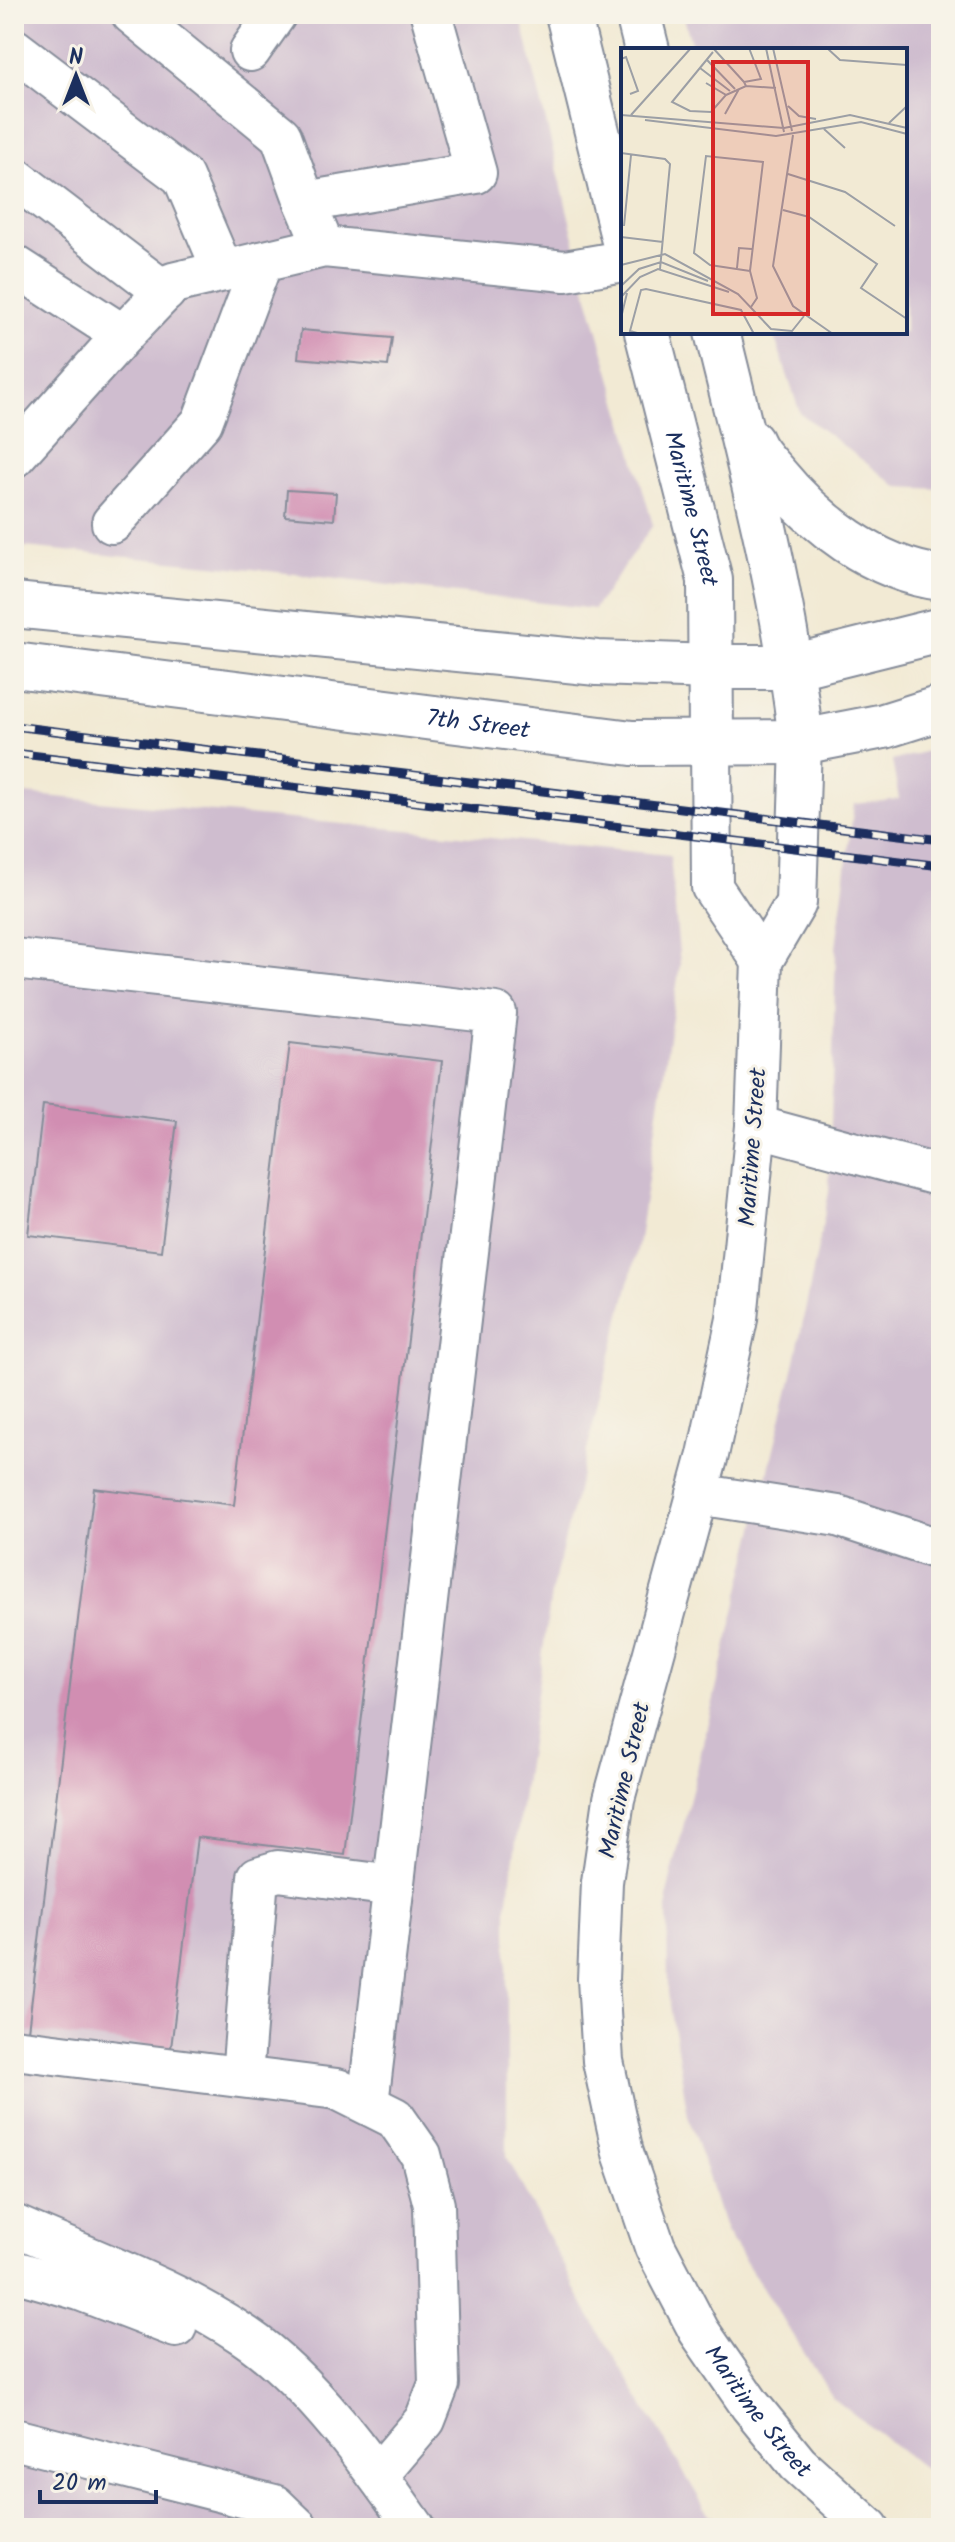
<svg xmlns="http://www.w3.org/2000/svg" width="955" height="2542" viewBox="0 0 955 2542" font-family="Kalam,sans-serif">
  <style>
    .industrial { fill: #cfbdcf }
    .building { fill: #d18eb2 }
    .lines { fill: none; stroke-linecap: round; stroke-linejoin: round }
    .minor-casing { stroke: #868c99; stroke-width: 44 }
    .major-casing { stroke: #868c99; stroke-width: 48 }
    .minor { stroke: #fff; stroke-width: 40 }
    .major { stroke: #fff; stroke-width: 44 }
    .rail-casing { stroke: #1b2f5e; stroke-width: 9 }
    .rail { stroke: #f7f3e8; stroke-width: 6; stroke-dasharray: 18; stroke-linecap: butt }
    .labels { text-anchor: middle; stroke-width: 6; stroke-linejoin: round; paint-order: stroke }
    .street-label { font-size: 24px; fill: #1b2f5e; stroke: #f7f3e8 }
    .inset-road { fill: none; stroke: #9c9fa5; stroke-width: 2 }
    .view { fill: #d62828; fill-opacity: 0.15; stroke: #d62828; stroke-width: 4 }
    .inset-edge { fill: none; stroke: #1b2f5e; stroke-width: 4 }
  </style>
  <rect width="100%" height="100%" fill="#f7f3e8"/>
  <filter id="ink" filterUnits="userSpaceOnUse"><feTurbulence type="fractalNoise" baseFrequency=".0125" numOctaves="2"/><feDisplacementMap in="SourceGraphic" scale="16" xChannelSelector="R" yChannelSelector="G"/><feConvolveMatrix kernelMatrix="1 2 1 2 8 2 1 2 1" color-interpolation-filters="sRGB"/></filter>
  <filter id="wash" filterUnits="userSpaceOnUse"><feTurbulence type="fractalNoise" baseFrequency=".006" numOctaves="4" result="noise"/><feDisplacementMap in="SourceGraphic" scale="32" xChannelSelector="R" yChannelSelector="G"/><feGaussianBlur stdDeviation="1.8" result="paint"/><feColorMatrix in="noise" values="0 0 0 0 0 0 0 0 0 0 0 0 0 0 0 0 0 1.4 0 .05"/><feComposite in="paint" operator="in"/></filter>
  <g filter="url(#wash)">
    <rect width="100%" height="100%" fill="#f2ead4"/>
    <g class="industrial">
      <path d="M14 14H520L588 296 653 525 594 609 252 569 14 546Z"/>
      <path d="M683 14H941V489L898 487 800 413 773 332H905V50H693Z"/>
      <path d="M941 747V2482L833 2398 726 2231 688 2116 668 1992 667 1894 795 1361 829 1192 836 948 854 804 899 799 892 761Z"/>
      <path d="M14 793 670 855 680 964 638 1246 551 1594 507 1906V2157L586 2309 708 2513 729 2528H14Z"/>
    </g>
    <g id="blocks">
      <g class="building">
        <path d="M301 330 392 338 388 366 298 358Z"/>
        <path d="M287 490 336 493 334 520 285 516Z"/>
        <path d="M290 1043 442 1061 345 1855 197 1837 171 2048 28 2031 94 1488 234 1505Z"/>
        <path d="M43 1105 177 1121 161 1251 28 1235Z"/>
      </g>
    </g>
  </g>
  <g filter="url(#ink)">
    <use href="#blocks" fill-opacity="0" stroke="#868c99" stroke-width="2"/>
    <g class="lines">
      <g class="minor-casing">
        <g id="minor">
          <path d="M132 14 281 136 305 202"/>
          <path d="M14 49 183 177 223 271"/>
          <path d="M250 51 276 14"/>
          <path d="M14 177 165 292"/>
          <path d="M324 247 305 202 476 173 431 14"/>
          <path d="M14 265 123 335 14 457"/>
          <path d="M123 335 173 283 324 247 565 271 623 261"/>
          <path d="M112 523 202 422 262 262"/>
          <path d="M711 742 712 887 762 961"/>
          <path id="s1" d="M801 742 796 903 762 961 756 1126 737 1319 708 1455 614 1799 602 1882 598 1979 603 2061 623 2153 655 2247 699 2331 750 2405 798 2464 869 2528"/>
          <path d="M14 959 496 1013 368 2104"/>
          <path d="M756 1126 941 1176"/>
          <path d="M697 1494 838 1516 941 1550"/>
          <path d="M14 2049 337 2089 395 2118 421 2155 434 2205 439 2384 425 2420 378 2475"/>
          <path d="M242 2076 258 1877 278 1871 394 1886"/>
          <path d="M14 2225C90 2259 176 2289 245 2336 309 2379 371 2465 415 2528"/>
          <path d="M14 2271 80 2290 176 2327"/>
          <path d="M14 2439 274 2505 298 2528"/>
        </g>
      </g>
      <g class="major-casing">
        <g id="major">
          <path d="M568 14 623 237"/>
          <path d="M638 14 647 50"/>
          <path id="s2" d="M647 332 710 580 711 742"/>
          <path d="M717 332C750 467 786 603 801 742"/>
          <path d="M751 442C755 453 765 463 773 472 815 523 873 569 941 578"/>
          <path d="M14 605 597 663 712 667H792L941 630"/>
          <path id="s3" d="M14 665 632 743 801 742 884 726 941 708"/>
        </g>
      </g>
      <use href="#minor" class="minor"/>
      <use href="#major" class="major"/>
      <g class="rail-casing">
        <g id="rail">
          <path d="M14 726 941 840"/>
          <path d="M14 753 941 866"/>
        </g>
      </g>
      <use href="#rail" class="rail"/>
    </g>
  </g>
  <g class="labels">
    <g class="street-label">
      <text dy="8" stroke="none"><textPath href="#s2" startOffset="182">Maritime Street</textPath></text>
      <text dy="8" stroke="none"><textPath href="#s3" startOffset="468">7th Street</textPath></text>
      <text transform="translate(752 1147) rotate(-86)" y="8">Maritime Street</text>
      <text transform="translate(624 1780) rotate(-77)" y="8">Maritime Street</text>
      <text dy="8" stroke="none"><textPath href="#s1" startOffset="1734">Maritime Street</textPath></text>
    </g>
  </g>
  <g transform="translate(621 48)">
    <rect width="286" height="286" fill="#f2ead4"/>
    <path class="inset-road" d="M92 0 123 34M145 0 163 84M152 0 171 83M206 0 219 12 286 17M0 11 5 9 17 43 9 46M86 12 114 41M79 20 109 43M85 35 105 47 90 64 69 63 51 54 92 4M125 38 123 34 140 31 128 0M105 47 125 38 155 40M167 58 178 68 195 71M104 66 118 41M0 67 163 80 229 67 286 80M10 67 70 0M24 72 155 88 240 74 286 86M268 75 286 58M203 81 224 100M172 87 152 218 172 258 212 286M0 105 44 111 49 116 39 221M167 126 224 144 274 178M162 162 188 169 256 216 240 240 286 271M3 178 10 107M0 189 42 194M0 217 44 206 117 246 150 281 171 283 183 268M116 220 118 200 131 201M129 223 89 217 73 205 85 108 142 114 129 223 136 250 130 259M0 238 18 221 40 214 87 233M0 249 19 229 37 221 108 244M0 270 6 245M20 286 9 283 20 242 25 241 120 262 133 286"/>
    <path class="view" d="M92 14H187V266H92Z"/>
    <rect width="286" height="286" class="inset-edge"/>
  </g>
  <rect width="955" height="2542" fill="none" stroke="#f7f3e8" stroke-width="48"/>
  <g transform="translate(76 76)" stroke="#f7f3e8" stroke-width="6" paint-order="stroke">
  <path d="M0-6L14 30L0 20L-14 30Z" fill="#1b2f5e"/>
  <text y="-12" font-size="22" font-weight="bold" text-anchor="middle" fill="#1b2f5e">N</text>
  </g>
  <path d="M40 2490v12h116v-12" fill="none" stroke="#1b2f5e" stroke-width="4"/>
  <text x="52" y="2490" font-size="24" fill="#1b2f5e" stroke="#f7f3e8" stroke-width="6" paint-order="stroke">20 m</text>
</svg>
